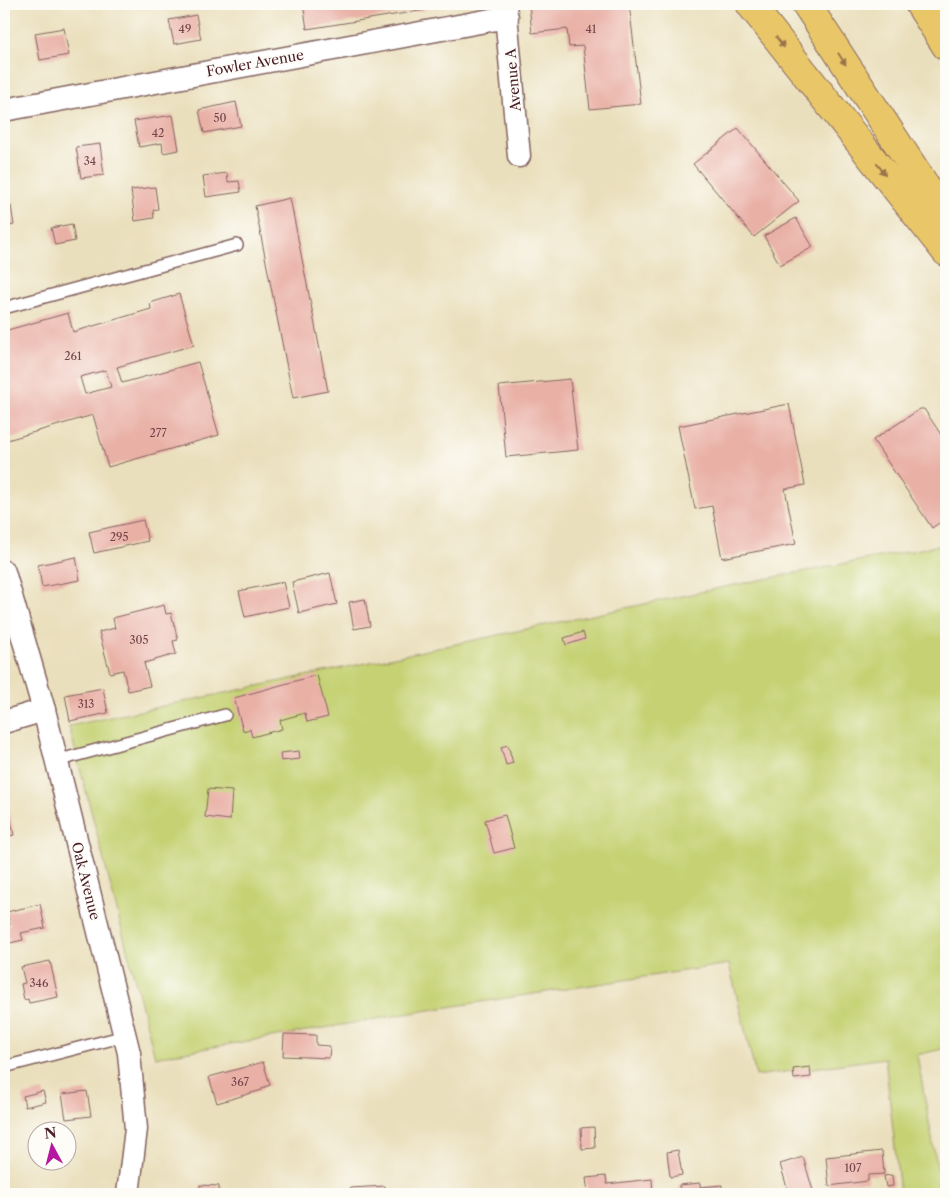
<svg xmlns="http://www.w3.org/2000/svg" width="950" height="1198" viewBox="0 0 950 1198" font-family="'Libre Caslon Text',serif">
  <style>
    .green { fill: #c5d172; stroke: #88784e }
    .building { fill: #e9b0a6; fill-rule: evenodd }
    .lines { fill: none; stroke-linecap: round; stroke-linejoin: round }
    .lane-casing { stroke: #82625e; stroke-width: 14 }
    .street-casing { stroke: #82625e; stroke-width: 25 }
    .highway-casing { stroke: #82625e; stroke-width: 30 }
    .lane { stroke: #fff; stroke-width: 11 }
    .street { stroke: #fff; stroke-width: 22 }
    .highway { stroke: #e9c769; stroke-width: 28 }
    .oneway { fill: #9a734a }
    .labels { text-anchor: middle; stroke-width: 4; stroke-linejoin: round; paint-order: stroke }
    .number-label { font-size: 11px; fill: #72434a }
    .street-label { font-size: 14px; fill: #4a1f2b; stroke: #fdfcf7 }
  </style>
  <rect width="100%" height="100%" fill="#fdfcf7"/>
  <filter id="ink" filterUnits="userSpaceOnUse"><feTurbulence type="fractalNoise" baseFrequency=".02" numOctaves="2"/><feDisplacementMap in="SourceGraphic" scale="10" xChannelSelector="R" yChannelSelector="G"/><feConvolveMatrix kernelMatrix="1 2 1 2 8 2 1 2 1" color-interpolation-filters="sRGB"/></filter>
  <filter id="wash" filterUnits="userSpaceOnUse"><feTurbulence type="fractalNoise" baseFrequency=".0096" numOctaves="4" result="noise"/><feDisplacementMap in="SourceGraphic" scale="20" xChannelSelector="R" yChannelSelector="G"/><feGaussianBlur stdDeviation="1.12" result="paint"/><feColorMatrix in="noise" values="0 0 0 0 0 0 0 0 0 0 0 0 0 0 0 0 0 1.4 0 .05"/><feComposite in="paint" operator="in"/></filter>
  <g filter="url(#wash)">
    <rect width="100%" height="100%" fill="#eadfbc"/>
    <path class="green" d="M946 544V1048L917 1055 942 1194H900L885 1058 756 1076 729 964 429 1010 155 1057 69 726 734 585Z"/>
    <g id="blocks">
      <g class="building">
        <path d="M303 4H424L425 10 307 29Z"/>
        <path d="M529 4H629L641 104 590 109 583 46 569 47 567 29 532 33Z"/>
        <path d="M196 15 201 39 174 44 169 20Z"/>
        <path d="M64 28 69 55 40 60 35 33Z"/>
        <path d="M236 102 241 126 204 133 199 110Z"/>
        <path d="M173 115 179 150 163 153 162 143 139 147 134 121Z"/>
        <path d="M738 128 799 201 754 237 693 164Z"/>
        <path d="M100 144 104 175 81 178 76 147Z"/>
        <path d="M227 173 228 182 239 181 241 192 206 197 203 176Z"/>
        <path d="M155 187 158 209 153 210 154 218 135 221 131 190Z"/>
        <path d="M290 198 328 391 293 398 255 206Z"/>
        <path d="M11 206 14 225 4 227V207Z"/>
        <path d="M796 218 813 247 780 265 764 236Z"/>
        <path d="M72 224 75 241 55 245 51 228Z"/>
        <path d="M179 294 194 345 117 367 122 383 198 362 219 435 108 467 93 415 4 441V331L68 313 73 332 151 309 150 303ZM106 370 111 387 85 394 80 377Z"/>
        <path d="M570 379 578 450 506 457 499 386Z"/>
        <path d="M789 404 805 485 785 489 796 544 722 558 712 506 695 509 678 426Z"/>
        <path d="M920 409H924L946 442V518L932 528 873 440Z"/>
        <path d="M143 520 148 541 94 553 89 532Z"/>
        <path d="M76 557 80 580 42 587 38 565Z"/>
        <path d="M330 573 337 604 299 613 292 582Z"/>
        <path d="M283 582 289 607 245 617 239 591Z"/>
        <path d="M365 599 370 626 354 629 349 602Z"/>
        <path d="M164 605 166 614 171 613 178 640 173 641 176 654 144 663 150 686 128 691 123 670 110 673 99 632 115 628 113 618Z"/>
        <path d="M583 632 585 639 566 645 564 638Z"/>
        <path d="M317 675 328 717 307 722 305 713 280 720 282 729 252 737 250 729 243 731 234 698Z"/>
        <path d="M103 688 108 713 70 721 65 695Z"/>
        <path d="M508 745 513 763 506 765 501 747Z"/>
        <path d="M299 751 300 759 281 761 280 753Z"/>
        <path d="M208 789 232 791 230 820 205 817Z"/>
        <path d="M10 815 14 835 4 837V817Z"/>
        <path d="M505 815 514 848 494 853 485 820Z"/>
        <path d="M40 904 45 928 21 933 23 940 10 943 6 927 10 925 7 912Z"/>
        <path d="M50 961 58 997 29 1003 28 999 24 1000 21 984 25 983 21 967Z"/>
        <path d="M284 1034 316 1035V1045L330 1046 329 1058 283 1056Z"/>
        <path d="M263 1062 270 1085 262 1088V1090L217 1103 209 1077Z"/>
        <path d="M810 1067 811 1077 794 1079 793 1069Z"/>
        <path d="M43 1091 46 1102 25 1107 23 1096Z"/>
        <path d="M87 1091 91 1116 66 1119 62 1094Z"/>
        <path d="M594 1127 595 1148 582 1149 581 1128Z"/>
        <path d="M678 1150 682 1175 670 1177 667 1152Z"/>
        <path d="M882 1151 884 1174 868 1175V1181L829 1186 826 1157Z"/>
        <path d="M803 1157 814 1194H789L780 1164Z"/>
        <path d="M892 1175 893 1186 886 1187 884 1176Z"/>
        <path d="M606 1176 607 1184 652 1179 653 1194H588L586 1178Z"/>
        <path d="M700 1183V1187L722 1185V1194H680L679 1185Z"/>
        <path d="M200 1185 219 1186V1194H200Z"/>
        <path d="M385 1186V1194H351L350 1188Z"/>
      </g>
    </g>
  </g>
  <g filter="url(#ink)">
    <use href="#blocks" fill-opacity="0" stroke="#82625e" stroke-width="1"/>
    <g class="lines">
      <g class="lane-casing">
        <g id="lane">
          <path d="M4 308 237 245"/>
          <path d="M56 761 225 715"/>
          <path d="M4 1067 125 1036"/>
        </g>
      </g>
      <g class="street-casing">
        <g id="street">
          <path d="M505 4 519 156"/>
          <path d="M4 110 507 17"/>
          <path d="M4 572 44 710 129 1053 136 1129 128 1194"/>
          <path d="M4 722 44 710"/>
        </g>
      </g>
      <g class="highway-casing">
        <g id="highway">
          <path d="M750 4 946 252"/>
          <path d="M806 4 946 217"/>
          <path d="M919 4 946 46"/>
        </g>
      </g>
      <use href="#lane" class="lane"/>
      <use href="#street" class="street"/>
      <use href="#highway" class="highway"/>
    </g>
    <defs><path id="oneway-solid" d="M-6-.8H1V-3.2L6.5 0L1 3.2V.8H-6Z" transform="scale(1.25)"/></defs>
    <g class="oneway">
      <use href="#oneway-solid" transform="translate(780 42) rotate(52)"/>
      <use href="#oneway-solid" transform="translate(842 59) rotate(57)"/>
      <use href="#oneway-solid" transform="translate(881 169) rotate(52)"/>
    </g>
  </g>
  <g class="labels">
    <g class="number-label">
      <text x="185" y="33">49</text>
      <text x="591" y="33">41</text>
      <text x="220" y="122">50</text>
      <text x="158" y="137">42</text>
      <text x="90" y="165">34</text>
      <text x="73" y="360">261</text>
      <text x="158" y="437">277</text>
      <text x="119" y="541">295</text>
      <text x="139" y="644">305</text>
      <text x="86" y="708">313</text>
      <text x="39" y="987">346</text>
      <text x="240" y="1086">367</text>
      <text x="853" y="1172">107</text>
    </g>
    <g class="street-label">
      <text transform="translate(255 63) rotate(-10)" y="5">Fowler Avenue</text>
      <text transform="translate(513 80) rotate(-95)" y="5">Avenue A</text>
      <text transform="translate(86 881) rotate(76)" y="5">Oak Avenue</text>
    </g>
  </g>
  <rect width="950" height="1198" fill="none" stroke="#fdfcf7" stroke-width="20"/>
  <g transform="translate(52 1146) rotate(353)"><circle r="24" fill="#fdfcf7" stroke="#b5a4a5"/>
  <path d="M0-4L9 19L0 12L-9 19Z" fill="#b5179e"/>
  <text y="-8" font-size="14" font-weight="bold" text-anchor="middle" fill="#4a1f2b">N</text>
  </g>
</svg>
